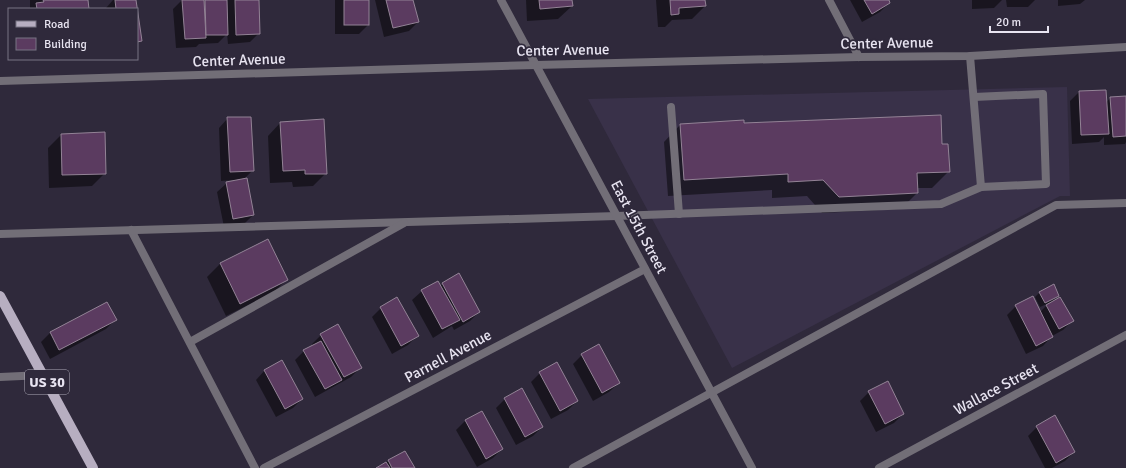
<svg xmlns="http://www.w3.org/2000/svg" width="1126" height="468" viewBox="0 0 1126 468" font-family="Signika,sans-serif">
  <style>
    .built { fill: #393149 }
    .shadow { fill: #0007 }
    .building { fill: #5b3b60; stroke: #938396 }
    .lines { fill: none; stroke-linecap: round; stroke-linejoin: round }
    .lane { stroke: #726e77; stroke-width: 8 }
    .street { stroke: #726e77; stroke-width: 8 }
    .primary { stroke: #b7aec1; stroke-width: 10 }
    .labels { text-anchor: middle; stroke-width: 3.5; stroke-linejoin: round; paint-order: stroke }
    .shield { fill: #2f293b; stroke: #b0acba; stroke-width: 1 }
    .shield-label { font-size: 14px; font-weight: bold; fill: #e8e4f1 }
    .street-label { font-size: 15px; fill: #e8e4f1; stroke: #2f293b }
  </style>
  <rect width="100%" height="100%" fill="#2f293b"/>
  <path class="built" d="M1067 87 1070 196H1060L732 368 588 99Z"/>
  <g class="shadow">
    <path d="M30 0H87L88 9H30Z"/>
    <path d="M113 0H135L136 9H106V8Z"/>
    <path d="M182 0H258L259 33 250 42 228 44 227 34 218 43 199 44 196 47 176 48 173 9Z"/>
    <path d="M335 0H368V25L359 34H335Z"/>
    <path d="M375 0H412L418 22 409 31 384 37Z"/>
    <path d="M526 0H571L572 6 558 19 527 21Z"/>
    <path d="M656 0H704L705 6 692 19 672 20 665 27H658Z"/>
    <path d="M850 0H888L889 3 880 12 862 22Z"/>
    <path d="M972 0H1002L994 8 972 9Z"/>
    <path d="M1006 0H1035L1028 7H1007Z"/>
    <path d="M1058 0H1085L1080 4 1058 6Z"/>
    <path d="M1079 92 1106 103 1110 98 1126 97V142L1125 144 1104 145V137L1099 142 1072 144 1070 101Z"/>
    <path d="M228 118 253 170 244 179 253 215 244 224 224 227 217 192 227 183 234 181V180L221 181 219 128Z"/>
    <path d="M811 120V121L942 145 949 171 932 188H917V193L901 209 822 213 807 196 772 198V190L668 196 664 142 680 125 743 124Z"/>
    <path d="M281 122 326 173 313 186 293 187 292 182 270 183 268 136Z"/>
    <path d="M104 133 105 173 92 186 49 188 48 148 61 135Z"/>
    <path d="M268 240 287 279 274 292 226 316 207 277 220 264Z"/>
    <path d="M438 282 440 286 443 284 479 312 470 321 454 330 452 326 433 338 412 300 422 291Z"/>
    <path d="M1040 292 1058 296 1053 301 1072 321 1063 330 1052 336 1043 346 1026 354 1007 315 1016 306 1040 312 1049 303 1040 307 1035 297Z"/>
    <path d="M106 304 115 320 106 329 50 359 41 342 50 333Z"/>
    <path d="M381 308 417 336 408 345 392 354 372 317Z"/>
    <path d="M321 335 360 368 351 377 315 397 295 360 304 351 313 346 312 344Z"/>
    <path d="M582 355 619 383 609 392 593 401 573 364Z"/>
    <path d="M265 370 302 399 293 408 276 417 256 380Z"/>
    <path d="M540 373 577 401 568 410 551 419 531 382Z"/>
    <path d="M869 392 903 414 894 423 876 432 860 401Z"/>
    <path d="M505 399 542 427 533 436 516 445 496 408Z"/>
    <path d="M482 412 502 449 493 458 477 467 456 430 465 421Z"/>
    <path d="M1037 427 1074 452 1065 461 1052 468H1045L1028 436Z"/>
    <path d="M389 461 414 468H378Z"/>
  </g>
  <g class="building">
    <path d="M43 0H88L89 9H37L36 3 44 2Z"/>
    <path d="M115 0H136L142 41 137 42V9H116Z"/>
    <path d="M182 0H204L206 38 185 39Z"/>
    <path d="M205 0H227L228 35H206Z"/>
    <path d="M235 0H259L260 34 236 35Z"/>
    <rect x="344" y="0" width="25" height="25"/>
    <path d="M386 0H413L419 22 393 28Z"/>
    <path d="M539 0H572L573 6 540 9Z"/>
    <path d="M670 0H705L706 6 679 8V14L671 15Z"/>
    <path d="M864 0H889L890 3 872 14Z"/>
    <path d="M1106 90 1109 134 1081 135 1079 91Z"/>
    <path d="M1126 96V136L1113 137 1110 97Z"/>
    <path d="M941 115 942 144H948L950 172 917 173 918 193 839 197 823 180 788 182V174L684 180 680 124 744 120V123Z"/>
    <path d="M227 117H251L254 171 230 172Z"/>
    <path d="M324 119 327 174H305V170L283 171 280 122Z"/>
    <path d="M105 132 106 174 62 175 61 134Z"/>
    <path d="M247 178 254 215 233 219 226 182Z"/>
    <path d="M268 239 288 280 240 304 220 263Z"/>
    <path d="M459 273 480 312 463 322 442 283Z"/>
    <path d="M438 281 460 320 442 329 421 290Z"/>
    <path d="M1054 284 1059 296 1045 303 1039 292Z"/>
    <path d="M1033 296 1053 337 1036 346 1015 305Z"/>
    <path d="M397 297 419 336 401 346 380 307Z"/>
    <path d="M1060 297 1074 321 1059 329 1046 305Z"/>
    <path d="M107 302 117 320 59 350 50 332Z"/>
    <path d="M338 324 362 368 344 377 320 334Z"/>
    <path d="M321 341 342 380 325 389 303 350Z"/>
    <path d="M599 344 620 383 602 393 581 354Z"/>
    <path d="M282 360 303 399 285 409 264 370Z"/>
    <path d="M557 362 578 401 560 411 539 372Z"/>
    <path d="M888 381 904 414 885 424 868 391Z"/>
    <path d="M522 388 543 427 525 437 504 398Z"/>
    <path d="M482 411 503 449 486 459 465 420Z"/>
    <path d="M1055 415 1075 452 1056 463 1036 426Z"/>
    <path d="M405 451 415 468H392L388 460Z"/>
    <path d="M386 462 390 468H376Z"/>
  </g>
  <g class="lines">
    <g class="lane">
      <path d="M970 56 981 187"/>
      <path d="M671 107 679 214"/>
      <path d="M131 230 255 468"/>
      <path d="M0 234 617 216 941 204 981 187 1046 184 1043 94 974 97"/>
      <path d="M190 342 404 223"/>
      <path d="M573 468 1056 205 1126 203"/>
    </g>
    <g class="street">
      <path d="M501 0 752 468"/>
      <path d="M829 0 859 57"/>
      <path d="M0 81 536 65 859 57 970 56 1126 47"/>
      <path d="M0 377 43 375"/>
      <path d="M264 468 645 269"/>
      <path d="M879 468 1126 335"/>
    </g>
    <path class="primary" d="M0 296 93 468"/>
  </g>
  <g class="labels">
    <rect class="shield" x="25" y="370" width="44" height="24" rx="3"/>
    <g class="shield-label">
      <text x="47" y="387">US 30</text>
    </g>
    <g class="street-label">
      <text transform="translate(887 43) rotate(-1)" y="5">Center Avenue</text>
      <text transform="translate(563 50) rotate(-1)" y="5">Center Avenue</text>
      <text transform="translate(239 60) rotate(-2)" y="5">Center Avenue</text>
      <text transform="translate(639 227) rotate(62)" y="5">East 15th Street</text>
      <text transform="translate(448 356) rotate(-28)" y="5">Parnell Avenue</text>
      <text transform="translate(996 389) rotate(-28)" y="5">Wallace Street</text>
    </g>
  </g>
  <rect x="8" y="8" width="130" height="52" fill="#2f293b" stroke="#797484"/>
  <rect x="16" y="21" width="20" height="6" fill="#b7aec1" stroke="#797484"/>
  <text x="44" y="28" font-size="12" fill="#e8e4f1">Road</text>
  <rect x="16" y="38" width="20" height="12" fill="#5b3b60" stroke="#797484"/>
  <text x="44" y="48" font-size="12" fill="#e8e4f1">Building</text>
  <path d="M990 26v6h58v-6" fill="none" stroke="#e8e4f1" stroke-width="2"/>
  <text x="996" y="26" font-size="12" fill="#e8e4f1" stroke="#2f293b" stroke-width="3" paint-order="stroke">20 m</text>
</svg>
